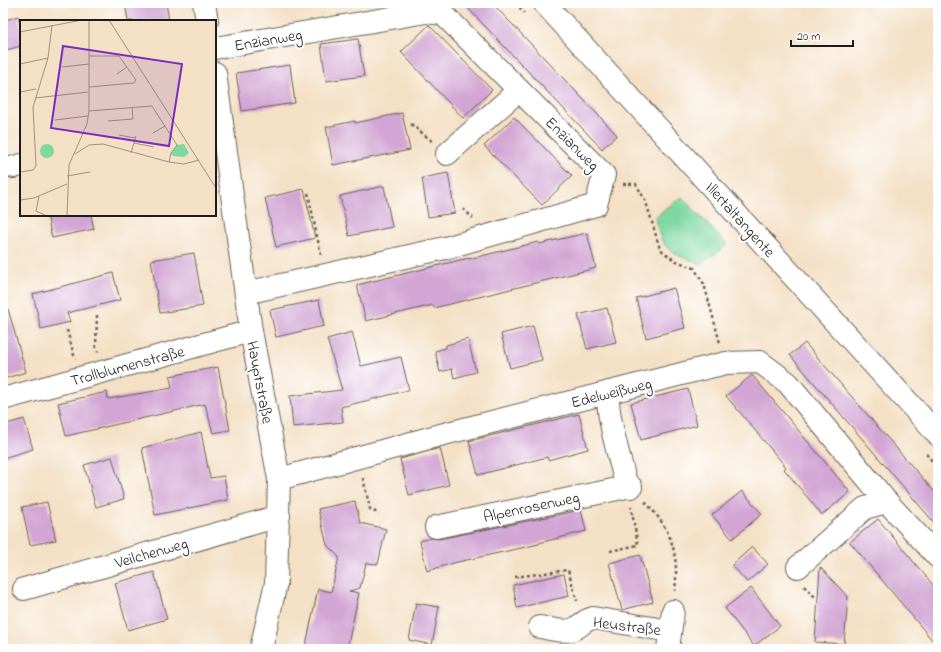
<svg xmlns="http://www.w3.org/2000/svg" width="941" height="652" viewBox="0 0 941 652" font-family="'Indie Flower',sans-serif">
  <style>
    .green { fill: #7ed89f; stroke: #4d7a5e }
    .building { fill: #d2a5d4 }
    .lines { fill: none; stroke-linecap: round; stroke-linejoin: round }
    .minor-casing { stroke: #686157; stroke-width: 24 }
    .path { stroke: #686157; stroke-width: 2.5; stroke-dasharray: 3 3; stroke-linecap: butt }
    .minor { stroke: #fff; stroke-width: 22 }
    .labels { text-anchor: middle; stroke-width: 4; stroke-linejoin: round; paint-order: stroke }
    .street-label { font-size: 16px; fill: #1c1c1c; stroke: #fff }
    .inset-road { fill: none; stroke: #9e9281; stroke-width: 1 }
    .view { fill: #7b2cbf; fill-opacity: 0.15; stroke: #7b2cbf; stroke-width: 2 }
    .inset-edge { fill: none; stroke: #1c1c1c; stroke-width: 2 }
  </style>
  <rect width="100%" height="100%" fill="#fff"/>
  <filter id="ink" filterUnits="userSpaceOnUse"><feTurbulence type="fractalNoise" baseFrequency=".025" numOctaves="2"/><feDisplacementMap in="SourceGraphic" scale="8" xChannelSelector="R" yChannelSelector="G"/><feConvolveMatrix kernelMatrix="1 2 1 2 8 2 1 2 1" color-interpolation-filters="sRGB"/></filter>
  <filter id="wash" filterUnits="userSpaceOnUse"><feTurbulence type="fractalNoise" baseFrequency=".012" numOctaves="4" result="noise"/><feDisplacementMap in="SourceGraphic" scale="16" xChannelSelector="R" yChannelSelector="G"/><feGaussianBlur stdDeviation="0.9" result="paint"/><feColorMatrix in="noise" values="0 0 0 0 0 0 0 0 0 0 0 0 0 0 0 0 0 1.4 0 .05"/><feComposite in="paint" operator="in"/></filter>
  <g filter="url(#wash)">
    <rect width="100%" height="100%" fill="#f4e0c5"/>
    <path class="green" d="M682 197 727 245 701 264C671 253 661 251 655 217Z"/>
    <g id="blocks">
      <g class="building">
        <path d="M125 3H166L169 21H128Z"/>
        <path d="M463 3H492L617 135 602 149Z"/>
        <path d="M18 16 21 28V46L3 51V21Z"/>
        <path d="M429 25 492 90 463 118 401 52Z"/>
        <path d="M358 39 364 76 326 81 321 44Z"/>
        <path d="M290 65 295 103 242 111 236 73Z"/>
        <path d="M402 113 410 150 333 165 326 127 355 121V123Z"/>
        <path d="M514 117 572 176 542 205 484 146Z"/>
        <path d="M448 173 455 213 428 217 422 178Z"/>
        <path d="M384 186 392 227 349 236 340 196Z"/>
        <path d="M304 189 315 238 276 247 265 198Z"/>
        <path d="M47 215H91L94 229 52 238Z"/>
        <path d="M587 233 596 268 434 308 433 305 366 321 357 285 469 258V259L538 242 539 244Z"/>
        <path d="M194 253 203 306 160 313 151 260Z"/>
        <path d="M113 273 120 300 67 313 70 322 41 329 33 294Z"/>
        <path d="M674 288 685 328 646 338 636 298Z"/>
        <path d="M319 300 324 326 276 337 270 310Z"/>
        <path d="M607 308 616 342 587 349 578 315Z"/>
        <path d="M8 309 26 372 3 379V310Z"/>
        <path d="M533 326 542 360 510 368 501 334Z"/>
        <path d="M352 332 361 366 401 357 409 390 341 407 343 422 293 427 290 396 342 390 327 339Z"/>
        <path d="M468 339 476 372 454 378 452 369 440 372 435 351 446 348V345Z"/>
        <path d="M805 343 938 496V527L790 355Z"/>
        <path d="M218 367 230 430 213 433 205 404 66 436 58 403 107 392 108 399 172 388 170 376Z"/>
        <path d="M752 375 850 492 822 515 784 469 786 467 726 396Z"/>
        <path d="M688 389 697 425 641 440 631 403Z"/>
        <path d="M579 414 588 449 548 460 547 457 478 475 469 441Z"/>
        <path d="M24 419 33 449 3 458V425Z"/>
        <path d="M201 432 210 478 224 476 228 500 155 515 142 448Z"/>
        <path d="M440 448 449 485 409 495 400 459Z"/>
        <path d="M112 457 124 499 96 507 84 465Z"/>
        <path d="M742 491 762 514 732 539 712 515Z"/>
        <path d="M355 501 360 523 386 529 378 564 366 563 360 588 349 591 359 593 347 649H305L318 589 331 592 339 557 327 545 318 509Z"/>
        <path d="M47 502 56 540 30 545 22 507Z"/>
        <path d="M581 510 586 531 539 543V544L453 563 427 571 420 541 431 538 439 539Z"/>
        <path d="M878 519 938 591V647L850 542Z"/>
        <path d="M752 547 768 564 747 582 732 565Z"/>
        <path d="M640 555 653 602 622 610 609 563Z"/>
        <path d="M820 567 848 597 844 644 815 642Z"/>
        <path d="M154 572 167 619 128 630 115 583Z"/>
        <path d="M564 574 569 596 517 608 513 585Z"/>
        <path d="M751 588 780 626 754 646 725 608Z"/>
        <path d="M416 603 439 607 432 645 409 640Z"/>
      </g>
    </g>
  </g>
  <g filter="url(#ink)">
    <use href="#blocks" fill-opacity="0" stroke="#686157" stroke-width="1"/>
    <g class="lines">
      <g class="minor-casing">
        <g id="minor">
          <path d="M204 3 207 21"/>
          <path d="M544 3 938 435"/>
          <path d="M215 48 426 12 443 14 604 175 596 205 445 248 246 293"/>
          <path d="M215 73 251 331 279 479 276 583 261 649"/>
          <path d="M447 154 519 90"/>
          <path d="M14 167 21 165"/>
          <path d="M609 392C604 408 622 467 627 487H631"/>
          <path d="M3 399 251 331"/>
          <path d="M279 479 440 435 701 369 726 363 760 362 788 383 887 502 938 557"/>
          <path d="M436 527 627 487"/>
          <path d="M798 567 865 508 887 502"/>
          <path d="M24 589 279 516"/>
          <path d="M540 627C552 629 566 634 576 628 584 623 583 621 593 618L670 631"/>
          <path d="M668 649 673 611"/>
        </g>
      </g>
      <g class="path">
        <path d="M516 3 524 13"/>
        <path d="M411 124 432 141"/>
        <path d="M623 184H636L646 202 660 249 674 260 694 268 704 284 720 343"/>
        <path d="M308 193 321 255"/>
        <path d="M463 209 473 218"/>
        <path d="M97 315 96 347 98 352"/>
        <path d="M67 330 75 359"/>
        <path d="M926 454 938 467"/>
        <path d="M363 478 370 509 379 514"/>
        <path d="M645 502C672 529 679 554 675 591"/>
        <path d="M610 551 638 545 631 507"/>
        <path d="M515 577 568 570 577 601"/>
        <path d="M804 586 815 597"/>
      </g>
      <use href="#minor" class="minor"/>
    </g>
  </g>
  <g class="labels">
    <g class="street-label">
      <text transform="translate(268 39) rotate(-10)" y="6">Enzianweg</text>
      <text transform="translate(573 143) rotate(45)" y="6">Enzianweg</text>
      <text transform="translate(741 219) rotate(48)" y="6">Illertaltangente</text>
      <text transform="translate(127 365) rotate(-15)" y="6">Trollblumenstraße</text>
      <text transform="translate(261 382) rotate(79)" y="6">Hauptstraße</text>
      <text transform="translate(611 392) rotate(-14)" y="6">Edelweißweg</text>
      <text transform="translate(531 506) rotate(-12)" y="6">Alpenrosenweg</text>
      <text transform="translate(151 552) rotate(-16)" y="6">Veilchenweg</text>
      <text transform="translate(627 625) rotate(7)" y="6">Heustraße</text>
    </g>
  </g>
  <g transform="translate(20 20)">
    <rect width="196" height="196" fill="#f4e0c5"/>
    <path d="M20 131a7 7 0 1 1 14 0a7 7 0 1 1-14 0ZM164 124 169 133 164 137 153 136 151 134 157 125Z" fill="#7ed89f"/>
    <path class="inset-road" d="M89 0 196 168M0 12 62 0M0 44 28 38M42 47 69 44M97 54 107 47M69 67 114 63 116 60 99 36H69M0 72 16 69M15 78 68 72M112 87 113 99M69 91 132 86 157 125 151 133 149 142M35 100 68 96M88 101 113 99M133 113 145 106M99 115 115 118M114 123 134 127M111 133 116 116M55 134 69 125 83 124 149 142 164 144 179 140M0 152 13 150 16 146 13 87 28 38 32 5M47 156 70 152M19 176 16 191 27 196M0 180 14 178 47 164M47 196 49 145 67 104 69 91V0"/>
    <path class="view" d="M43 26 162 44 149 126 31 108Z"/>
    <rect width="196" height="196" class="inset-edge"/>
  </g>
  <rect width="941" height="652" fill="none" stroke="#fff" stroke-width="16"/>
  <path d="M791 40v6h62v-6" fill="none" stroke="#1c1c1c" stroke-width="2"/>
  <text x="797" y="40" font-size="12" fill="#1c1c1c" stroke="#ffffff" stroke-width="3" paint-order="stroke">20 m</text>
</svg>
